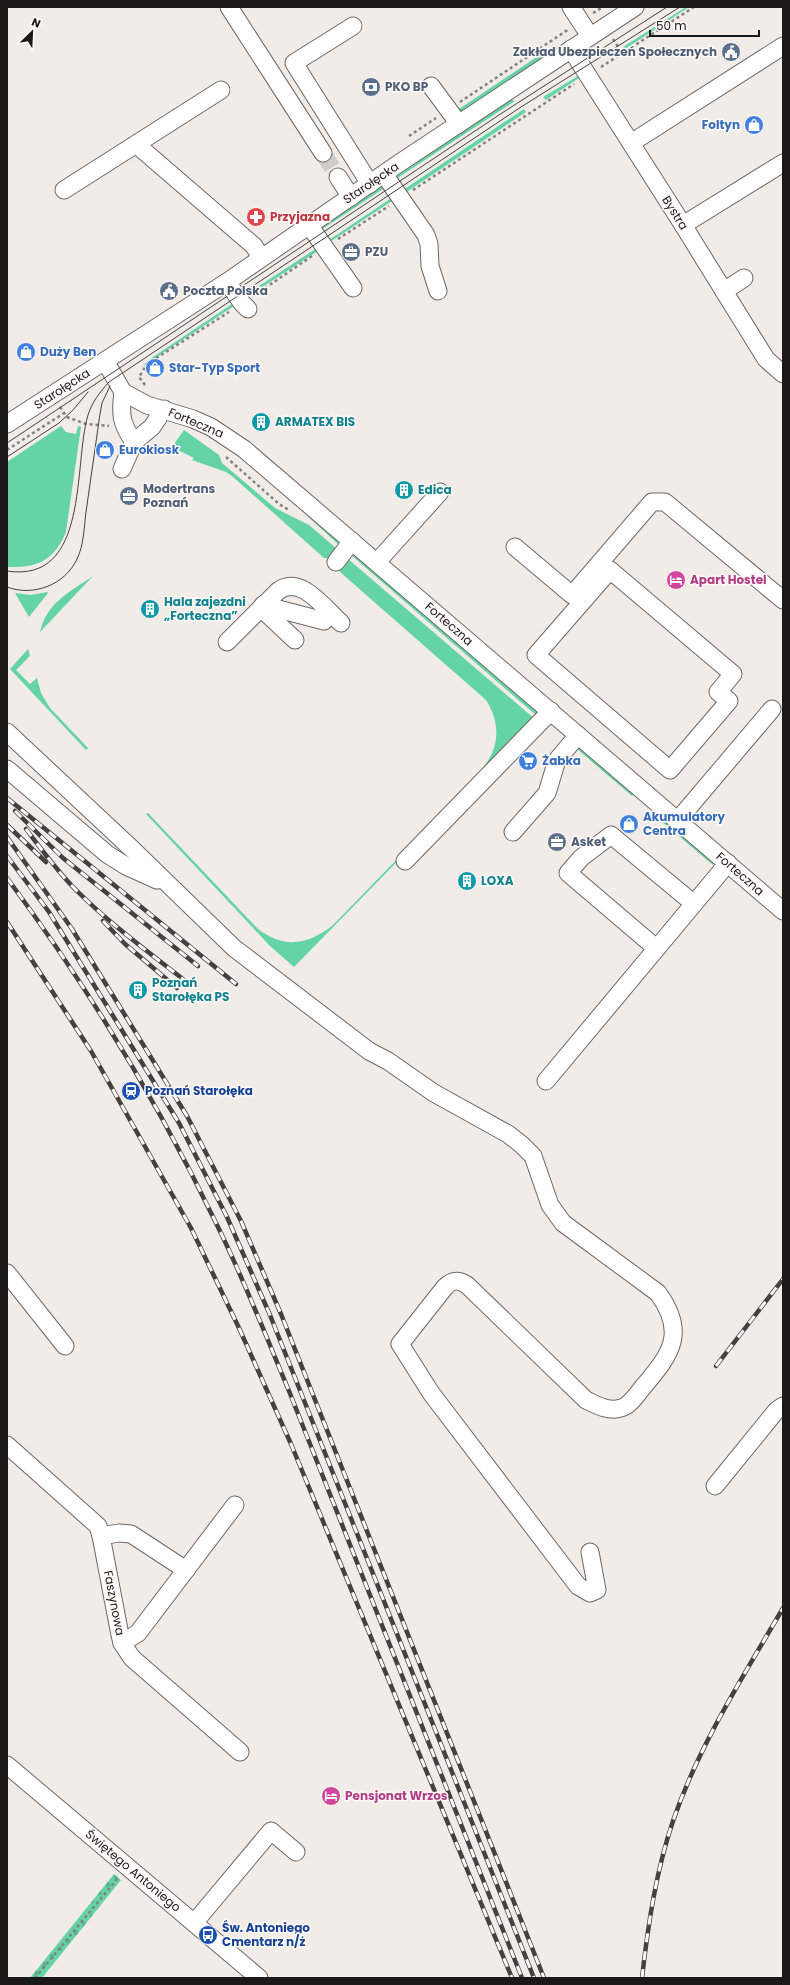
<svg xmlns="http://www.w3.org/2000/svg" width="790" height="1985" viewBox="0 0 790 1985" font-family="Poppins,sans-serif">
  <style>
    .grass { fill: #64d4a6 }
    .cemetery { fill: url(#cemetery-stones) }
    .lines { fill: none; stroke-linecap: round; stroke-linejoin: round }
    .minor-tunnel { stroke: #d2ccc9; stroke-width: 17; stroke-dasharray: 17 8; stroke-linecap: butt }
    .minor-casing { stroke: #6e6865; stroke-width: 19 }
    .path { stroke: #85817e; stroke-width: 2.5; stroke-dasharray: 3 3; stroke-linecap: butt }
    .minor { stroke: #fff; stroke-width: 17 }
    .tram { stroke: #44413f; stroke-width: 1 }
    .rail-casing { stroke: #44413f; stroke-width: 4.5 }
    .rail { stroke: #fff9f7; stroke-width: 3; stroke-dasharray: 9; stroke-linecap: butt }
    .labels { text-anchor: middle; stroke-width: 3; stroke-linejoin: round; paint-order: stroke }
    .service-label { font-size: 12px; font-weight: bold; fill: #4e5e75; stroke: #fff9f7; text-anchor: start }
    .shop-label { font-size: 12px; font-weight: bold; fill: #366cbe; stroke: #fff9f7; text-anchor: start }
    .street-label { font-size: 12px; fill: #1b1918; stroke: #fff9f7 }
    .health-label { font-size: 12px; font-weight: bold; fill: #be3a42; stroke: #fff9f7; text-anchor: start }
    .culture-label { font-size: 12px; font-weight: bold; fill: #0d838f; stroke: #fff9f7; text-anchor: start }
    .hotel-label { font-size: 12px; font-weight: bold; fill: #b23c85; stroke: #fff9f7; text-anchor: start }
    .transit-label { font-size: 12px; font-weight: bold; fill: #164399; stroke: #fff9f7; text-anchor: start }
  </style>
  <defs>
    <pattern id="cemetery-stones" width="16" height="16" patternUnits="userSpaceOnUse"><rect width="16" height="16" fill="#64d4a6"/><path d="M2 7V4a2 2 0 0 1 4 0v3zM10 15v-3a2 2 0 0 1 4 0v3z" fill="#56b58e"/></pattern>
  </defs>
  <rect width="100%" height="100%" fill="#f2ece8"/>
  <g class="grass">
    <path d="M686 7H689L625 49 623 47Z"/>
    <path d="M553 46 555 49 458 114 456 111Z"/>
    <path d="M578 76 579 78 546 100 543 97Z"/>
    <path d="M510 99 515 101 393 181 394 178Z"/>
    <path d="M524 109 526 112 405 193 400 192Z"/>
    <path d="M383 185 386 187 321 230 320 228Z"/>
    <path d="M393 197 395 199 330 242 329 240Z"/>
    <path d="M317 248 318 251 244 299 242 297Z"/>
    <path d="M235 302 237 304 140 368 153 357Z"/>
    <path d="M61 426 66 432 76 434 78 426 81 427 66 532C54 561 37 568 7 567V462Z"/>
    <path d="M184 430 219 455 222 463 275 508 309 525 336 548 331 558H324L232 476 226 472 192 460 194 458 172 447Z"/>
    <path d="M304 513 314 518 340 540 338 544Z"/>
    <path d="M351 555 357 556 538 710 537 716Z"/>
    <path d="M347 558 536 720 294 967 270 946 146 814 148 813 258 929C284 949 308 945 333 925L482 772 481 770C500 748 501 724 486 700L340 572 339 569Z"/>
    <path d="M93 576 40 632C47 602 70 592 93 576Z"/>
    <path d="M47 592 48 593 29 617 15 593 31 595Z"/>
    <path d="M28 649 30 656 16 670 30 684 37 678 41 693 50 708 88 748 86 750 10 669Z"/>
    <path d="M580 747 634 793 632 796 577 749Z"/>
    <path d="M656 812 713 859V865L654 815Z"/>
  </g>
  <path class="cemetery" d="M114 1874 121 1880 42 1978H30Z"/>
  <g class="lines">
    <path class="minor-tunnel" d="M323 153 338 177"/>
    <g class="minor-casing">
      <g id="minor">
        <path d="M229 7 323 153"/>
        <path d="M571 7 590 36"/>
        <path d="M353 26 294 63 370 184"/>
        <path d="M571 49 683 225 766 359 783 374"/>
        <path d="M431 86 459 124"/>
        <path d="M631 143 783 46"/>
        <path d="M137 145 254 246 261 258"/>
        <path d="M384 174 426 235 429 244 430 266 438 291"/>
        <path d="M338 177 351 197"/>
        <path d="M64 190 221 90"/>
        <path d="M309 225 353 288"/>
        <path d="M683 225 783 163"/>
        <path d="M227 282 242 303 248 309"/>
        <path d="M724 291 744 278"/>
        <path d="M105 361 123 392 147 405 193 419 211 427 244 449 783 911"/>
        <path d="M123 392C120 414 121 424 134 442L152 427 164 409"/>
        <path d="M7 424 227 282 398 164 635 7"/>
        <path d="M122 469 134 442"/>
        <path d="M515 547 572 595 652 502H665L783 600"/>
        <path d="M336 562 352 541"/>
        <path d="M377 562 440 492"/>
        <path d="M610 570 733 674 718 692 729 701 670 770 536 655Z"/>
        <path d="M263 605 324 621"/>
        <path d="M261 608 295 640"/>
        <path d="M227 642 278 591C301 574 325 609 341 623"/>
        <path d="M7 732 131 848 234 948 369 1051 388 1061 434 1093 508 1134 522 1145 533 1156 550 1205 563 1223 658 1293C687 1333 671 1354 643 1387 637 1394 630 1406 621 1408 608 1412 597 1405 586 1400L467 1285C458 1279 452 1280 445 1287L400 1344 431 1393 578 1586 590 1593 597 1590 590 1552"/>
        <path d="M7 769 107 854 126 866 157 880"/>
        <path d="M678 820 772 709"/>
        <path d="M513 832 547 793 557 760 578 735"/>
        <path d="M405 861 551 711"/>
        <path d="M656 948 568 873 581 858 611 835 693 903"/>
        <path d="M546 1081 728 863"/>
        <path d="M7 1273 65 1346"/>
        <path d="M7 1445 98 1526 101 1536 120 1635 122 1643 132 1658 240 1752"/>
        <path d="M715 1486 776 1411 783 1406"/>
        <path d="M101 1536 119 1533 131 1534 186 1570"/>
        <path d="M122 1643 138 1633 235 1505"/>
        <path d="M7 1765 259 1978"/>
        <path d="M194 1923 271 1831 296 1852"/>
      </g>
    </g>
    <g class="path">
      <path d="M593 13 603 7"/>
      <path d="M613 39 622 53"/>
      <path d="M601 67 694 7"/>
      <path d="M460 102 569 29"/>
      <path d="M409 136 436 118"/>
      <path d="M413 190 574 84"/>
      <path d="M338 239 389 206"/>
      <path d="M255 295 312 256"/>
      <path d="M145 385 139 377 147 364 229 312"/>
      <path d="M60 407 67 417 86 424 109 426"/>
      <path d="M7 450 64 413"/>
      <path d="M226 457 279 504 289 510"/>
      <path d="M35 1978 118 1878"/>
    </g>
    <use href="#minor" class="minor"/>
    <g class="tram">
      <path d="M7 443 502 113 667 7"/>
      <path d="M7 457 59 423 73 410 88 392"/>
      <path d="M7 571C90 584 73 465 88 415 92 402 100 392 109 382L521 107 680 7"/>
      <path d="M7 587C33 597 65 585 77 559 84 545 84 527 86 512 91 479 95 447 100 414L102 403 110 386"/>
    </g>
    <g class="rail-casing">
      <g id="rail">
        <path d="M7 798 236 984"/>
        <path d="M15 811 63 858 198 966"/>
        <path d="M7 825 46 862"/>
        <path d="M26 829C42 850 58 872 76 890 109 923 147 951 184 980"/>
        <path d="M7 837 72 929 187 1116 241 1221 281 1314 544 1978"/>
        <path d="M7 856 49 912 179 1123 227 1217 270 1315 534 1978"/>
        <path d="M7 878C88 987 159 1104 218 1227 244 1280 266 1336 289 1391L522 1978"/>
        <path d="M103 921 125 944 177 988"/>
        <path d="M7 922 91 1051 191 1228 239 1328 291 1444 512 1978"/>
        <path d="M716 1366 783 1279"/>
        <path d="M642 1978C648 1925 656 1871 673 1821 699 1745 743 1677 783 1608"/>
      </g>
    </g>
    <use href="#rail" class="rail"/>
  </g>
  <defs>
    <g id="civic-disc" transform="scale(1)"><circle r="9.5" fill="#5c6f8a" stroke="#fff9f7"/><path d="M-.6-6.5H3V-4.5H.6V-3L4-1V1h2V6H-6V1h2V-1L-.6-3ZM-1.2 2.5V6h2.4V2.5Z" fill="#fff"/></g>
    <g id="bank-disc" transform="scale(1)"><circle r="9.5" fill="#5c6f8a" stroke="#fff9f7"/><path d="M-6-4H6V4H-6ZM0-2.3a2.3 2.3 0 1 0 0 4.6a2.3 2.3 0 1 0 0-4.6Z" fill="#fff"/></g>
    <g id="shop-disc" transform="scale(1)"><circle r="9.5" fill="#3f7fe0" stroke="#fff9f7"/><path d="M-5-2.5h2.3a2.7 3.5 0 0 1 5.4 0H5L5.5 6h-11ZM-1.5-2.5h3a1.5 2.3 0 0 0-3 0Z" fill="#fff"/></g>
    <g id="pharmacy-disc" transform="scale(1)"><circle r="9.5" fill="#e0444e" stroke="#fff9f7"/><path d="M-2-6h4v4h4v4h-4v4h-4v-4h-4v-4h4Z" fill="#fff"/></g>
    <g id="office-disc" transform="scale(1)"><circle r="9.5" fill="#5c6f8a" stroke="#fff9f7"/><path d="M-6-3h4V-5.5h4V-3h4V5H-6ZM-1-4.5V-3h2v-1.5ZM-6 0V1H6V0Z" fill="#fff"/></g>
    <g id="building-disc" transform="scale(1)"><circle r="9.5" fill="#0f9aa8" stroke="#fff9f7"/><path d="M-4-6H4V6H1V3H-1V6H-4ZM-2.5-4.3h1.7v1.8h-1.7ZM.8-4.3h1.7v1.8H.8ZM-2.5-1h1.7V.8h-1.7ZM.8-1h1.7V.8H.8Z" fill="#fff"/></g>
    <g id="hotel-disc" transform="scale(1)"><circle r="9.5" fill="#d1479c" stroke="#fff9f7"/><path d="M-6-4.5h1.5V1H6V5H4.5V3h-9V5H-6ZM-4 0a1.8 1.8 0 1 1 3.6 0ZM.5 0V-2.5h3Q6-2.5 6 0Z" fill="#fff"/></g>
    <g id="supermarket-disc" transform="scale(1)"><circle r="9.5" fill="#3f7fe0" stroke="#fff9f7"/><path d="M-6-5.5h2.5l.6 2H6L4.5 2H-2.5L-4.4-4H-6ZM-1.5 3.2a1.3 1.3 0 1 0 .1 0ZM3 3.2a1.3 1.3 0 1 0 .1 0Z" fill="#fff"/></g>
    <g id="station-disc" transform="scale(1)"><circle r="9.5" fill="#1a4fb4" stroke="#fff9f7"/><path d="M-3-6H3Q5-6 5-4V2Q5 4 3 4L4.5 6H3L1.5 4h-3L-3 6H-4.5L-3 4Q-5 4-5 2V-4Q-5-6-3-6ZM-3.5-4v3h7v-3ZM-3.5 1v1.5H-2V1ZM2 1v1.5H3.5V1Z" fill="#fff"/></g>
    <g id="bus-disc" transform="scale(1)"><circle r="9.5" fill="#1a4fb4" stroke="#fff9f7"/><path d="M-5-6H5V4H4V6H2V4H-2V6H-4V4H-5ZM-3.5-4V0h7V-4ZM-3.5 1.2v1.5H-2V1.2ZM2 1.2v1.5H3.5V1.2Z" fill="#fff"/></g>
  </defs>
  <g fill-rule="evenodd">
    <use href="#civic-disc" x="731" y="52"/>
    <use href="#bank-disc" x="371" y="87"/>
    <use href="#shop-disc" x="754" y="125"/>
    <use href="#pharmacy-disc" x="256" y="217"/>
    <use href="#office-disc" x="351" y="252"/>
    <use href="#civic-disc" x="169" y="291"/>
    <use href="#shop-disc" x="26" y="352"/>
    <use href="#shop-disc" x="155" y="368"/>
    <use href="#building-disc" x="261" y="422"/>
    <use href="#shop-disc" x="105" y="450"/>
    <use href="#building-disc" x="404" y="490"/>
    <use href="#office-disc" x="129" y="496"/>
    <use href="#hotel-disc" x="676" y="580"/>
    <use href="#building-disc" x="150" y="609"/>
    <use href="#supermarket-disc" x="528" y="761"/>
    <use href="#shop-disc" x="629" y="824"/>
    <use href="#office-disc" x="557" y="842"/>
    <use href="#building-disc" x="467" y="881"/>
    <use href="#building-disc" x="138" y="990"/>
    <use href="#station-disc" x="131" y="1091"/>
    <use href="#hotel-disc" x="331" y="1796"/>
    <use href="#bus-disc" x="208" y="1935"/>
  </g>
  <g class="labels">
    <g class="service-label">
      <text x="717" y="56" text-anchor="end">Zakład Ubezpieczeń Społecznych</text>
      <text x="385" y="91">PKO BP</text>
      <text x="365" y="256">PZU</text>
      <text x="183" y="295">Poczta Polska</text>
      <text x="143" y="493">Modertrans<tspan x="143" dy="14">Poznań</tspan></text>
      <text x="571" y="846">Asket</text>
    </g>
    <g class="shop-label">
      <text x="740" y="129" text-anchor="end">Foltyn</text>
      <text x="40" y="356">Duży Ben</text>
      <text x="169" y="372">Star-Typ Sport</text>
      <text x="119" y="454">Eurokiosk</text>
      <text x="542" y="765">Żabka</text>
      <text x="643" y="821">Akumulatory<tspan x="643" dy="14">Centra</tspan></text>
    </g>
    <g class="street-label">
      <text transform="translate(371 183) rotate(-34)" y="4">Starołęcka</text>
      <text transform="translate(675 213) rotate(58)" y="4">Bystra</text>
      <text transform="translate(62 389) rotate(-33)" y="4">Starołęcka</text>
      <text transform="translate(196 423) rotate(23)" y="4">Forteczna</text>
      <text transform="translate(449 624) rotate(41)" y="4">Forteczna</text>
      <text transform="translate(740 874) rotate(41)" y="4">Forteczna</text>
      <text transform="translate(114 1603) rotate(79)" y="4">Faszynowa</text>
      <text transform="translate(133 1871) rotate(40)" y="4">Świętego Antoniego</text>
    </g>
    <g class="health-label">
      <text x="270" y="221">Przyjazna</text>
    </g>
    <g class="culture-label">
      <text x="275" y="426">ARMATEX BIS</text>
      <text x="418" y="494">Edica</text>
      <text x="164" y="606">Hala zajezdni<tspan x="164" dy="14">„Forteczna”</tspan></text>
      <text x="481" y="885">LOXA</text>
      <text x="152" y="987">Poznań<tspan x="152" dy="14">Starołęka PS</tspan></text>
    </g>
    <g class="hotel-label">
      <text x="690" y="584">Apart Hostel</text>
      <text x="345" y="1800">Pensjonat Wrzos</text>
    </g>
    <g class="transit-label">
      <text x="145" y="1095">Poznań Starołęka</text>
      <text x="222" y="1932">Św. Antoniego<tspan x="222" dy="14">Cmentarz n/ż</tspan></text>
    </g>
  </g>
  <rect width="790" height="1985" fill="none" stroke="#1b1918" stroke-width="16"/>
  <g transform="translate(32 32) rotate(24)" stroke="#fff9f7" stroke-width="3" paint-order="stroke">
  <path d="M0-3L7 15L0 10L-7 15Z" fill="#1b1918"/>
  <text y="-6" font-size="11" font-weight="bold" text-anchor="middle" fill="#1b1918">N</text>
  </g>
  <path d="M650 30v6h109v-6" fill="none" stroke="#1b1918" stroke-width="2"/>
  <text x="656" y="30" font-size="12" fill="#1b1918" stroke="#fff9f7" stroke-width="3" paint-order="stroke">50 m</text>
</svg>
